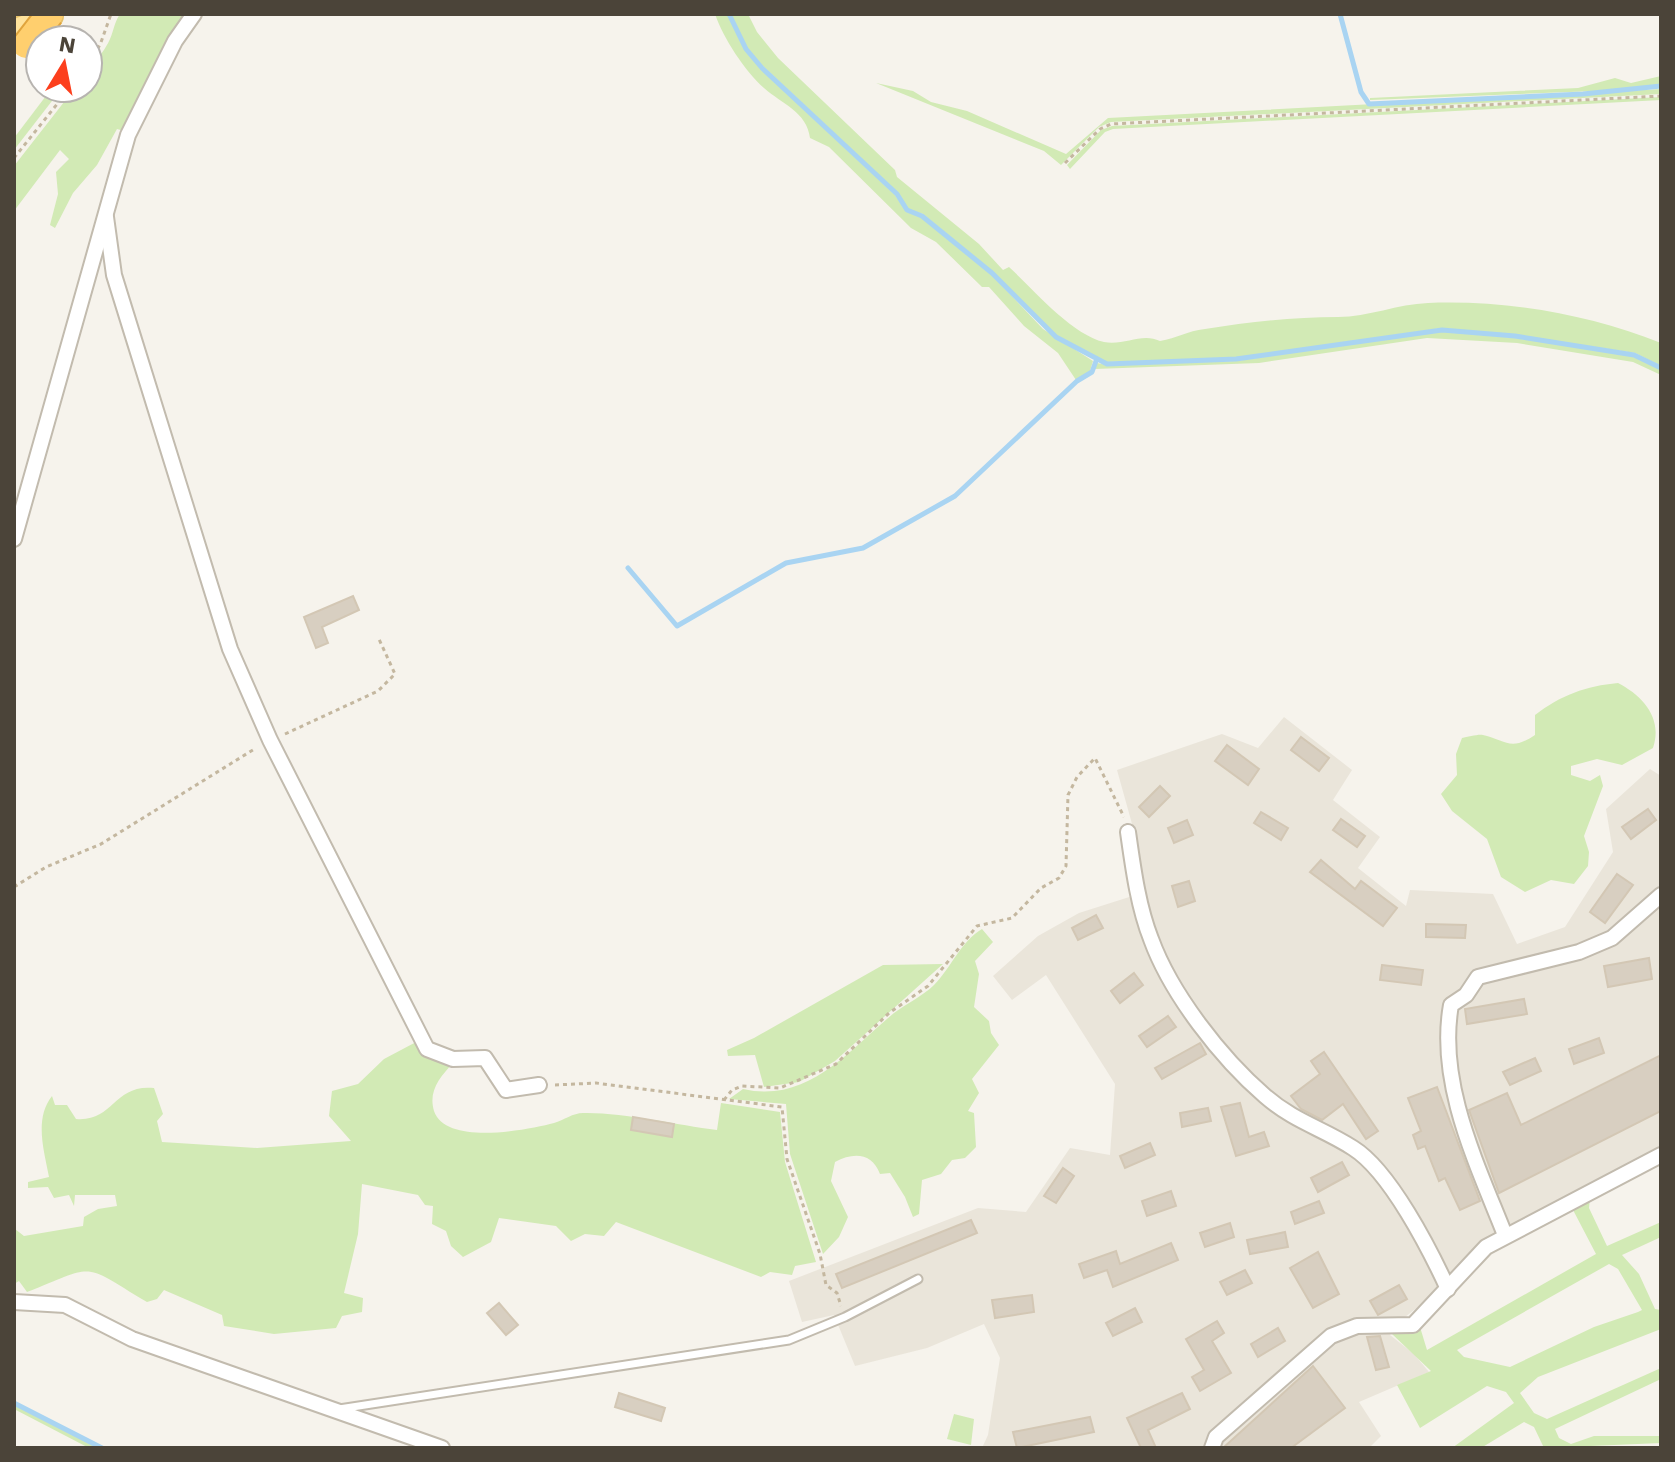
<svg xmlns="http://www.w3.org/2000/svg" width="1675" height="1462" viewBox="0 0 1675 1462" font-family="'Work Sans',sans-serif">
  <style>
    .residential { fill: #eae5da }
    .green { fill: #d2eab5; fill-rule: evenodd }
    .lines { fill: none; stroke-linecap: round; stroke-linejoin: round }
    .stream { stroke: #a9d4f2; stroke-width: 5 }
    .building { fill: #d8cfc1; stroke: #d3c7b4; stroke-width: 2 }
    .lane-casing { stroke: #c2bbae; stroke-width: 11 }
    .street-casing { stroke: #c2bbae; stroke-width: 18 }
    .primary-casing { stroke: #e6c16a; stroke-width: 26 }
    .path { stroke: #c4b79f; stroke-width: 3; stroke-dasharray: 4 4; stroke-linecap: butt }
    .lane { stroke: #fff; stroke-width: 7 }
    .street { stroke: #fff; stroke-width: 14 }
    .primary { stroke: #ffe39c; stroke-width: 22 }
    .highway-bridge-casing { stroke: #e0a43c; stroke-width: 30; stroke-linecap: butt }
    .highway-bridge { stroke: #ffcf6e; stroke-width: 26 }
  </style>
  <rect width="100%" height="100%" fill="#f6f3ec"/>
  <path class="residential" d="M1284 717 1352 770 1333 800 1380 837 1358 868 1406 906 1410 890 1493 894 1517 944 1565 927 1613 852 1606 809 1650 769 1661 776V1151L1481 1242 1432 1296 1396 1324 1390 1335 1414 1354 1429 1372 1359 1402 1381 1436 1369 1448H982L988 1435 1000 1358 984 1324 927 1348 855 1366 834 1315 802 1322 789 1281 978 1208 1026 1212 1070 1148 1110 1155 1115 1084 1046 975 1012 1000 993 976 1038 936 1079 913 1145 892 1134 831 1117 770 1222 734 1258 748Z"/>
  <g class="green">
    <path d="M120 14H187L124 131 117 129 97 165 73 193 55 228 50 225 58 194 56 172 69 159 60 150 14 211V166L75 88H88C88 61 100 61 110 39 114 30 114 23 120 14Z"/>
    <path d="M715 14H728L745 49 761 69 895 195 906 211 921 217 991 274 1043 329 1093 361 1090 371 1076 380 1058 353 1024 326 989 287H982L936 242 911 228 829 147 810 138C807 112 782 104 764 88 745 71 723 38 715 14Z"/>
    <path d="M731 14H748L757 32 778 58 895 170 897 177 979 244 1003 270 1009 267C1033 289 1071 334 1104 342 1124 346 1142 332 1160 341 1177 338 1187 331 1205 329 1249 322 1294 317 1338 317 1368 317 1398 304 1428 303 1507 300 1588 314 1661 343V366L1635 353 1515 335 1442 328 1236 358 1107 362 1057 336 993 272 923 214 908 209 898 193 763 66 747 48Z"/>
    <path d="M1661 76V84L1621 90 1370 100V98L1578 88 1615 78 1631 83Z"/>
    <path d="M876 83 913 91 931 102 967 111 1066 154 1108 118 1661 89V94L1111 122 1099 127 1061 165 1044 151Z"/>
    <path d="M52 88H62L14 150V138Z"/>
    <path d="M1661 97V100L1113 129 1105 132 1070 169 1067 165 1101 130 1112 126Z"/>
    <path d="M1442 331 1515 338 1634 356 1661 370V375L1633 362 1517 343 1427 338 1259 363 1095 369 1097 363 1107 365 1236 361Z"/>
    <path d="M1618 683C1643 696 1663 718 1653 748L1622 765 1597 759 1571 766V775L1590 781 1600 775 1603 786 1584 836 1589 852 1588 866 1574 884 1551 880 1525 892 1501 877 1487 839 1452 811 1441 794 1457 775 1456 754 1462 738C1468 737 1478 734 1483 735 1506 740 1510 752 1535 735V715C1561 695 1586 686 1618 683Z"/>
    <path d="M982 929 993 942 975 961 979 974 974 1007 989 1021 991 1033 999 1045 972 1079 979 1093 968 1111 974 1113 976 1147 965 1158 952 1160 941 1174 922 1180 919 1214 913 1217 905 1197 890 1173 880 1174C872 1153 854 1152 835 1162L831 1181 848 1217 839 1237 823 1254 790 1154 786 1104 729 1099 743 1089C808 1104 849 1050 894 1013 907 1003 923 996 934 985 951 968 961 941 982 929Z"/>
    <path d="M943 964 835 1061 799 1082 764 1087 755 1055 728 1056 727 1050 754 1038 883 965Z"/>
    <path d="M418 1041 453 1063C440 1077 428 1091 434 1111 446 1146 527 1130 554 1123 564 1120 573 1113 583 1113 622 1112 677 1125 717 1130L721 1103 780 1112 785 1162 816 1262 795 1266 792 1275 770 1272 761 1277 616 1222 604 1236 585 1234 571 1241 556 1226 499 1218 491 1242 463 1257 451 1246 446 1231 432 1224 433 1206 425 1205 418 1195 362 1184 358 1234 344 1293 363 1298 362 1312 342 1316 336 1328 274 1334 224 1326 222 1315 164 1290 157 1299 147 1302C80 1262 98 1264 27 1292L19 1281 14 1284 15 1229 24 1236 83 1226 84 1217 98 1209 117 1206 115 1195H75L74 1206 69 1195 54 1198 48 1187 28 1188V1182L49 1177C44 1150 34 1119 52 1096L55 1105H67L76 1119C114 1122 113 1084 154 1088L163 1114 157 1121 162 1142 257 1148 351 1141 329 1116 332 1091 358 1084 384 1059Z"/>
    <path d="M1590 1198 1589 1208 1607 1246 1661 1222V1237L1622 1255 1639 1274 1655 1309 1661 1310V1329L1538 1377 1520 1393 1534 1413 1547 1419 1661 1368V1379L1555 1429 1559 1438 1571 1444 1594 1436H1661V1443L1544 1448 1534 1427 1524 1422 1481 1448H1452L1514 1403 1506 1392 1487 1386 1420 1428 1397 1385 1431 1371 1392 1334 1407 1333 1420 1327 1427 1350 1596 1254 1572 1208ZM1609 1264 1618 1269 1642 1310 1638 1312 1594 1327 1510 1367 1464 1357 1457 1350Z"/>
    <path d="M14 1404 99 1448H89L14 1409Z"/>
    <path d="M954 1414 974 1419 971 1445 947 1439Z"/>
  </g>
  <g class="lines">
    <g class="stream">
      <path d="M729 14 746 49 762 68 897 194 907 210 922 216 992 273 1056 337 1107 364 1236 359 1442 330 1515 336 1634 355 1661 368"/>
      <path d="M1340 14 1361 92 1369 104 1583 94 1661 86"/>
      <path d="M628 568 677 626 786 563 863 548 955 496 1077 381 1092 372 1096 361"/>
      <path d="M14 1403 102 1448"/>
    </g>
  </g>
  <g class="building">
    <path d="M353 596 359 610 322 627 328 643 316 648 304 617Z"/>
    <path d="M1301 737 1329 758 1319 771 1291 750Z"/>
    <path d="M1227 745 1259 769 1248 785 1215 761Z"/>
    <path d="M1160 786 1170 796 1149 817 1139 807Z"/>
    <path d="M1648 809 1656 820 1631 839 1622 827Z"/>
    <path d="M1261 812 1288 828 1281 840 1254 823Z"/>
    <path d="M1341 819 1365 836 1357 847 1333 830Z"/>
    <path d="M1187 820 1193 835 1174 843 1168 828Z"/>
    <path d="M1321 860 1355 889 1361 881 1397 908 1383 926 1310 872Z"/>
    <path d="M1617 874 1633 885 1605 923 1590 912Z"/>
    <path d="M1189 881 1195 901 1178 907 1172 886Z"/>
    <path d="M1096 915 1103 928 1078 940 1072 928Z"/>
    <path d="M1426 924 1466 925 1465 938 1426 937Z"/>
    <path d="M1649 958 1652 979 1608 987 1604 966Z"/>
    <path d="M1382 965 1423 970 1421 985 1380 980Z"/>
    <path d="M1134 973 1143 985 1120 1003 1111 991Z"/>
    <path d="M1524 999 1527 1014 1467 1024 1465 1009Z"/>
    <path d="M1168 1016 1176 1027 1147 1047 1139 1036Z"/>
    <path d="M1599 1038 1604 1053 1574 1064 1569 1049Z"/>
    <path d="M1200 1043 1206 1054 1162 1079 1155 1068Z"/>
    <path d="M1324 1052 1378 1131 1366 1139 1343 1104 1322 1120 1301 1109 1291 1096 1320 1074 1311 1061Z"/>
    <path d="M1661 1055V1111L1499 1193 1469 1110 1507 1093 1521 1125Z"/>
    <path d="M1535 1058 1541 1071 1510 1085 1503 1072Z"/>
    <path d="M1437 1087 1480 1201 1460 1210 1445 1178 1439 1181 1425 1146 1418 1149 1413 1135 1421 1131 1408 1098Z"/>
    <path d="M1240 1103 1249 1137 1264 1132 1269 1146 1236 1156 1221 1107Z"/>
    <path d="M1208 1108 1211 1121 1182 1127 1180 1113Z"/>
    <path d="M633 1117 674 1124 672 1137 631 1130Z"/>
    <path d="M1150 1143 1155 1155 1125 1168 1120 1156Z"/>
    <path d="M1342 1162 1349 1175 1318 1192 1311 1178Z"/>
    <path d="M1063 1168 1074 1176 1056 1203 1044 1196Z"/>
    <path d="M1171 1191 1176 1206 1147 1216 1142 1201Z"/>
    <path d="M1319 1201 1324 1213 1295 1224 1291 1212Z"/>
    <path d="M971 1220 977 1233 842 1288 836 1274Z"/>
    <path d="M1230 1223 1234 1237 1205 1247 1200 1233Z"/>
    <path d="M1285 1232 1288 1247 1250 1254 1247 1240Z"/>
    <path d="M1171 1243 1178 1260 1113 1287 1107 1270 1084 1278 1079 1264 1116 1251 1120 1264Z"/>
    <path d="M1318 1252 1339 1294 1313 1308 1290 1268Z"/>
    <path d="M1245 1270 1252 1283 1227 1295 1220 1282Z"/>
    <path d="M1399 1285 1407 1299 1378 1315 1370 1301Z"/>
    <path d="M1032 1295 1034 1312 995 1318 992 1300Z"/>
    <path d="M499 1303 518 1325 506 1335 487 1313Z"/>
    <path d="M1135 1308 1142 1322 1113 1336 1106 1323Z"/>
    <path d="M1217 1321 1224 1333 1212 1341 1231 1373 1200 1391 1192 1377 1204 1370 1186 1339Z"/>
    <path d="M1278 1328 1285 1341 1258 1357 1251 1344Z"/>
    <path d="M1380 1336 1389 1367 1376 1370 1367 1337Z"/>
    <path d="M1313 1366 1345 1408 1291 1448H1223Z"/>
    <path d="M619 1393 665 1408 661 1421 615 1407Z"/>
    <path d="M1182 1393 1190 1409 1148 1430 1156 1448H1141L1127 1418Z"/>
    <path d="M1090 1417 1094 1432 1017 1448 1013 1432Z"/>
  </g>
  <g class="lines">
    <g class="lane-casing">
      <path id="lane" d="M339 1409 789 1340 845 1317 918 1279"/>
    </g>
    <g class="street-casing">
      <g id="street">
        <path d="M106 217 114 275 230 649 270 740 427 1049 453 1059 485 1058 506 1090 539 1085"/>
        <path d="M14 539 128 135 175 41 194 14"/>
        <path d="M1128 832C1133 867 1138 906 1151 939 1171 994 1221 1058 1265 1096 1295 1122 1322 1128 1353 1148 1390 1171 1430 1250 1448 1289"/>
        <path d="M1505 1235C1477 1164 1437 1083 1451 1005L1466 995 1478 977 1579 952 1612 938 1661 895"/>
        <path d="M14 1302 65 1305 132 1339 442 1448"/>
        <path d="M1212 1448 1216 1437 1331 1336 1357 1326 1413 1325 1486 1247 1661 1155"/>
      </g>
    </g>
    <g class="primary-casing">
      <path id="primary" d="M14 31 51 16"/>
    </g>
    <g class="path">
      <path d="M88 62 100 45 111 14"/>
      <path d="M14 158 70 88"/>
      <path d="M1065 163 1100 129 1111 124 1661 96"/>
      <path d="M285 734 378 691 395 674 378 637"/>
      <path d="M14 887 46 867 101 844 256 748"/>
      <path d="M555 1085 596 1083 782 1107 787 1159 820 1254 826 1285 837 1293 841 1306"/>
      <path d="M724 1100 732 1090 742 1086 780 1088 836 1064 889 1013 928 986 977 926 1012 918 1041 888 1059 878 1066 866 1068 795 1077 777 1095 758 1124 817"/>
    </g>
    <use href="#lane" class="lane"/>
    <use href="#street" class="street"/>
    <use href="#primary" class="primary"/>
    <g class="highway-bridge-casing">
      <path id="highway-bridge" d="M26 45 50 14"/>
    </g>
    <use href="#highway-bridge" class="highway-bridge"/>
  </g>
  <rect width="1675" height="1462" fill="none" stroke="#4b4439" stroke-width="32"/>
  <g transform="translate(64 64) rotate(10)"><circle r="38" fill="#ffffff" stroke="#b7b4b0" stroke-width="2"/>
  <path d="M0-6L14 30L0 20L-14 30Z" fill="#fc3f1d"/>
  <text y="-12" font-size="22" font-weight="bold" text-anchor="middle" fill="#4b4439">N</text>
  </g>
</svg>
